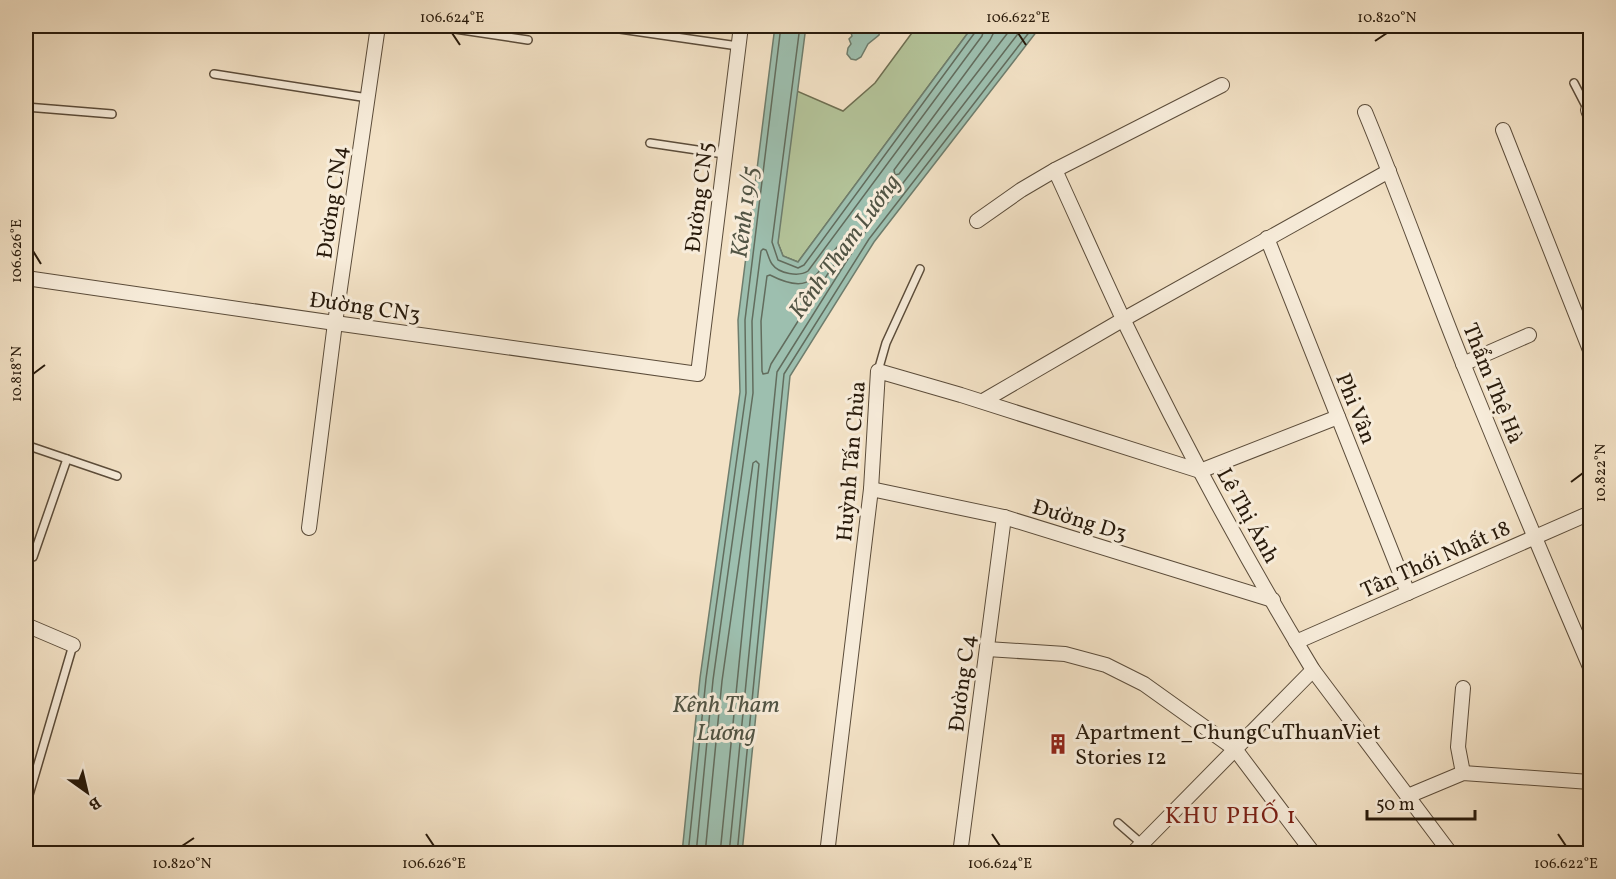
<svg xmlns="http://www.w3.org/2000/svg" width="1616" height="879" viewBox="0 0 1616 879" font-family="Vollkorn,serif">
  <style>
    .green { fill: #b4c49a; stroke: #6e6f52; stroke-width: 1.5 }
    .water { fill: #9dbfaf; stroke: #6e7d6d; stroke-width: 1.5 }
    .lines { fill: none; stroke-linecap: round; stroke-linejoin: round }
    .shore { stroke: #626c5d; stroke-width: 1.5 }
    .lane-casing { stroke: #5b4c3a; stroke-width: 10 }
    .street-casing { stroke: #5b4c3a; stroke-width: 16 }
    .lane { stroke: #f7ecda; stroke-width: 7 }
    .street { stroke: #f7ecda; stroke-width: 14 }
    .ticks { fill: none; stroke: #281a0b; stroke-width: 2 }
    .labels { text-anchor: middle; stroke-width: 6; stroke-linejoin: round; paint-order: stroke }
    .street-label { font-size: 22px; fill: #281a0b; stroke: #f7ecda }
    .poi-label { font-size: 22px; fill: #281a0b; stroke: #f7ecda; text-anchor: start }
    .water-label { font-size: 24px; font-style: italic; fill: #515444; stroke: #f7ecda }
    .neighbourhood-label { font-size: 24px; letter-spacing: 1.5px; fill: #7a1f14; stroke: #f7ecda }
    .neatline { fill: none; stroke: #281a0b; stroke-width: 2 }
    .ticks-label { font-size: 15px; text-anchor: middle; fill: #281a0b }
  </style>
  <rect width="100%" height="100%" fill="#f3e2c6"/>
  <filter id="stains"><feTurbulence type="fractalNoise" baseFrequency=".00333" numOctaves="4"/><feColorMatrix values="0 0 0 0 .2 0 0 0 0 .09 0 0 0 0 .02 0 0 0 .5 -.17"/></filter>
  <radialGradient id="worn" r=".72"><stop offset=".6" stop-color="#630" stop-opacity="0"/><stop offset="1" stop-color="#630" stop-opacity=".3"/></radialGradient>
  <path class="green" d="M917 26H973L798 262 783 256 778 243 779 228 797 91 843 111 875 83Z"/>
  <g class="water">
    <path d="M775 26H806L778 243 783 256 798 262 973 26H1041L874 242 790 376 742 853H682L700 678 740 392 738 320Z"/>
    <path d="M849 26H881L879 35 868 44 861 57 856 60 851 59 847 54 848 48 851 44 849 39 852 36Z"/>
  </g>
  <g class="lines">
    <g class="shore">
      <path d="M800 26 772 242 778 260 798 268 804 265 976 31 977 26"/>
      <path d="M994 26 993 34 990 40 894 170 895 175 899 174 1013 26"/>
      <path d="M843 241 846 242V245L771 364 768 373 763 374 762 371 761 321 767 276 770 275C819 300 815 266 843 241Z"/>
      <path d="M688 854 706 679 746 393 745 320 781 26"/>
      <path d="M696 854 713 680 753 393 752 321 761 251 763 249 766 250C768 254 769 260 772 264 779 274 799 277 808 271L982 36 985 26"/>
      <path d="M705 854 722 681 753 463 756 461 759 464 720 854"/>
      <path d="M729 854 777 372 863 235 1024 26"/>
      <path d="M737 854 784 374 869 239 1034 26"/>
    </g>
    <g class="lane-casing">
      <g id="lane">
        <path d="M435 26 528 40"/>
        <path d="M599 26 738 46"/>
        <path d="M214 74 368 98"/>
        <path d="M1574 83 1588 110"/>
        <path d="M26 107 112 114"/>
        <path d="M650 143 724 154"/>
        <path d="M878 371 886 343 920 269"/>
        <path d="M26 445 117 476"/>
        <path d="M26 558 33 557 67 459"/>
        <path d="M26 805 73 645"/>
        <path d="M1118 823 1142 844"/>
      </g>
    </g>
    <g class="street-casing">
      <g id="street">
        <path d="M1588 110 1590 115"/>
        <path d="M1365 112C1400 196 1430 282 1464 366 1505 467 1547 567 1590 667"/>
        <path d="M1503 130 1590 350"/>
        <path d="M1055 170C1078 220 1100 270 1123 319 1181 439 1244 556 1313 670L1451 854"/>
        <path d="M977 221 1021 190 1055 170 1222 85"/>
        <path d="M1267 238 1408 593"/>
        <path d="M26 278 335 323 698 374 741 26"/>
        <path d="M1463 364 1529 335"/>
        <path d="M983 401 1124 319 1389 171"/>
        <path d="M871 489 1004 517 1273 600"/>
        <path d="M309 528 335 323 378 26"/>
        <path d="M26 625 73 645"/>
        <path d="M1296 642 1590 513"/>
        <path d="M987 649 1065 654 1106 665 1144 684 1235 749 1314 854"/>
        <path d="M1463 688 1458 747 1463 773"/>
        <path d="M1408 796 1463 773 1590 782"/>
        <path d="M827 854 871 489 878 371 961 395 1200 471 1338 417"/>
        <path d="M960 854 1004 517"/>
        <path d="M1132 854 1313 670"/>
      </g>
    </g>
    <use href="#lane" class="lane"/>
    <use href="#street" class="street"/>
  </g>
  <path class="ticks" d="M452 33 460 45M1018 33 1026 45M1375 41 1387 33M33 251 41 264M33 374 45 365M1571 482 1583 473M426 834 434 846M992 834 1000 846M1558 834 1566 846M182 846 194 838"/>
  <defs>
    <g id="building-bare" transform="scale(1.62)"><path d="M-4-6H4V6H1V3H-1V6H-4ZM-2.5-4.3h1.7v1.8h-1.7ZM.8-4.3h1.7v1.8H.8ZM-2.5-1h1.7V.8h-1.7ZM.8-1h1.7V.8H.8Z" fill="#8f2418" stroke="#f7ecda" stroke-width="2.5" paint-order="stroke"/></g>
  </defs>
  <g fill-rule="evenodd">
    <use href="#building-bare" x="1058" y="744"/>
  </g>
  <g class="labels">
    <g class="street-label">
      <text transform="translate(698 197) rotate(-83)" y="8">Đường CN5</text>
      <text transform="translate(331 202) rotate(-82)" y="8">Đường CN4</text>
      <text transform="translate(365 306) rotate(8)" y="8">Đường CN3</text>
      <text transform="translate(1494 383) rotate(68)" y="8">Thẩm Thệ Hà</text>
      <text transform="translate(1357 408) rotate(68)" y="8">Phi Vân</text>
      <text transform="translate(850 461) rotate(-85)" y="8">Huỳnh Tấn Chùa</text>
      <text transform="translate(1249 515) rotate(61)" y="8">Lê Thị Ánh</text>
      <text transform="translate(1080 519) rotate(17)" y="8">Đường D3</text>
      <text transform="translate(1435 558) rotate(-24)" y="8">Tân Thới Nhất 18</text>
      <text transform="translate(961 683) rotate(-83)" y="8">Đường C4</text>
    </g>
    <g class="poi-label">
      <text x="1075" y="739">Apartment_ChungCuThuanViet<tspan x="1075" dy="25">Stories 12</tspan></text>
    </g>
    <g class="water-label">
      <text transform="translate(744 212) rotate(-83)" y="8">Kênh 19/5</text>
      <text transform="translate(844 246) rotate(-54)" y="8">Kênh Tham Lương</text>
      <text x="726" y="712">Kênh Tham<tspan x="726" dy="28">Lương</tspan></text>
    </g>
    <g class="neighbourhood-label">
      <text x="1231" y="823">KHU PHỐ 1</text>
    </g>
  </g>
  <rect width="1616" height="879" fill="none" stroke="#f3e2c6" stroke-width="66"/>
  <g transform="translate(87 792) rotate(146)" stroke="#f7ecda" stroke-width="4.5" paint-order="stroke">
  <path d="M0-4.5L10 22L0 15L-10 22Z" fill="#281a0b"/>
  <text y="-9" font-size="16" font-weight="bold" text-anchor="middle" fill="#281a0b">B</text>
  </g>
  <path d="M1367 810v9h108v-9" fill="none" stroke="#281a0b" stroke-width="3"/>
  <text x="1376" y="810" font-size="18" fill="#281a0b" stroke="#f7ecda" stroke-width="4.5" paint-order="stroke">50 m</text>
  <rect x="33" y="33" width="1550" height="813" class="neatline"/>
  <g class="ticks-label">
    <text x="452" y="22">106.624°E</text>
    <text x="1018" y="22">106.622°E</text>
    <text x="1387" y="22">10.820°N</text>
    <text transform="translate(16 251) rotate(-90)" y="5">106.626°E</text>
    <text transform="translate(16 374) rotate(-90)" y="5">10.818°N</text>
    <text transform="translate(1600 473) rotate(-90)" y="5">10.822°N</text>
    <text x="182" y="868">10.820°N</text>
    <text x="434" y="868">106.626°E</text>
    <text x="1000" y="868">106.624°E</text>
    <text x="1566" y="868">106.622°E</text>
  </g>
  <rect width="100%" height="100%" filter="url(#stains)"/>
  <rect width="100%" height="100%" fill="url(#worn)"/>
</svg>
